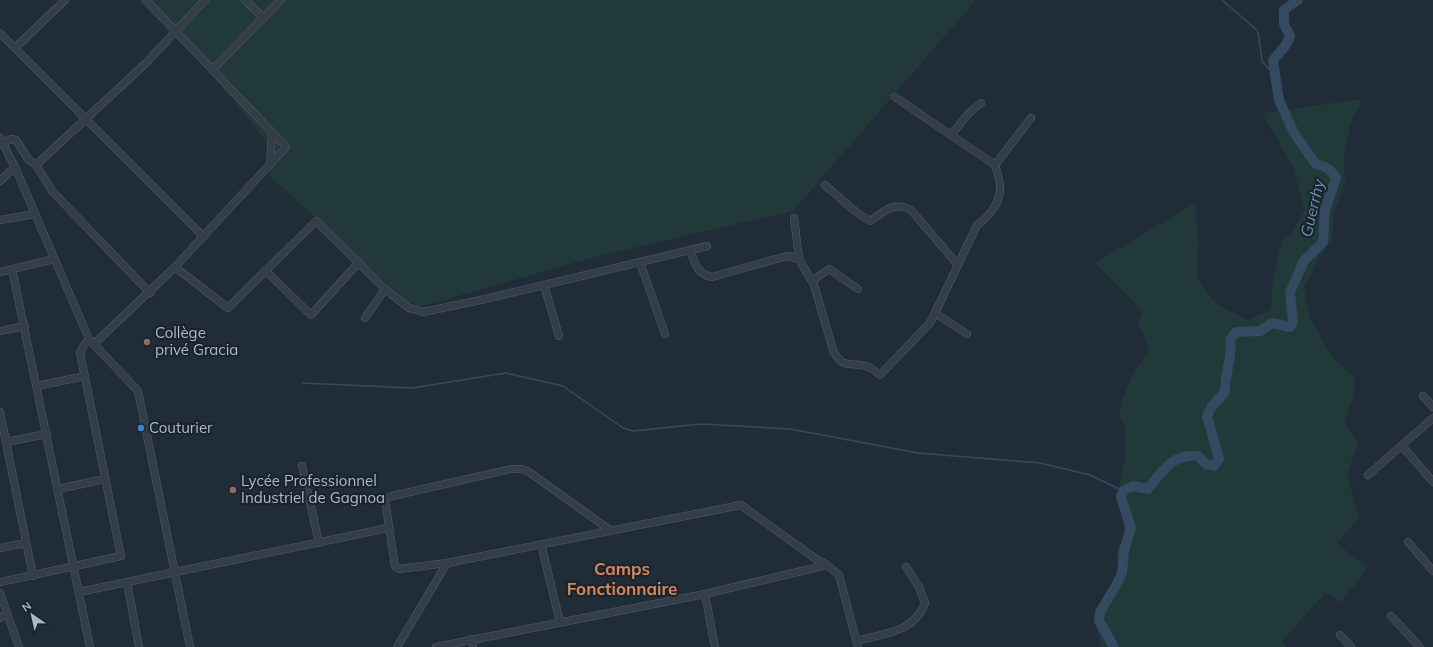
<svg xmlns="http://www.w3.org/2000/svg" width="1433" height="647" viewBox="0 0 1433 647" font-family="Mulish,sans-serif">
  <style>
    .green { fill: #22393a }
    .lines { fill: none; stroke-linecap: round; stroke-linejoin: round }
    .stream { stroke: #334a61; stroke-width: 1.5 }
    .river { stroke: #334a61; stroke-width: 10 }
    .minor-casing { stroke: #515c67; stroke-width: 8 }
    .minor { stroke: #343e49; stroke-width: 7 }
    .education-dot { fill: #8d6e63; stroke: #19232e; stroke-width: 1.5 }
    .shop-dot { fill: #3f7fe0; stroke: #19232e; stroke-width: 1.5 }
    .labels { text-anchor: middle; stroke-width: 4; stroke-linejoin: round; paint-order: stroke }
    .poi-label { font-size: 15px; fill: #aeb9c6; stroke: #19232e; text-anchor: start }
    .water-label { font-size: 16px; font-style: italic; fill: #6e8daa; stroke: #19232e }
    .quarter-label { font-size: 17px; font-weight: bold; fill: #d68559; stroke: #19232e }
  </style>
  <rect width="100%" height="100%" fill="#202d39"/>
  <g class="green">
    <path d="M138 0H976L793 211 594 257 419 307 404 299 270 176 266 141 211 73Z"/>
    <path d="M1362 99 1350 125 1344 158 1345 182 1334 213 1332 239 1319 257 1304 289 1310 318 1333 358 1354 377V395L1345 423 1358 442 1347 475 1359 518 1336 544 1368 566 1342 602 1325 593 1282 641 1285 647H1101L1096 622V611L1116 580 1118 571 1117 551 1124 532 1118 500V489L1125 459V427L1119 414 1122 400 1135 370 1149 353 1145 338 1138 324 1143 312 1095 263 1195 203 1198 245 1197 277 1215 303 1248 320 1271 310 1273 279 1282 240 1291 234 1305 210 1292 165 1262 113Z"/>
  </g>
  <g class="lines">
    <g class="stream">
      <path d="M1222 0 1258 31 1262 61 1275 76"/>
      <path d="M302 383 412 388 506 373 563 386 623 428 633 431 701 424 790 429 918 453 1040 463 1090 475 1123 491"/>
    </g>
    <path class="river" d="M1114 647 1099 621 1100 612 1117 584 1122 573 1124 551 1131 528 1121 497 1123 491 1133 486 1148 489C1163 470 1172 454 1198 456L1206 464 1214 466 1219 459 1207 416 1212 406 1225 392C1224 374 1233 358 1230 340L1236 332 1260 331 1272 323 1290 327 1293 322 1290 292 1304 261 1323 242 1325 210 1336 178 1329 169 1315 163 1294 133 1279 100 1273 61C1280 50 1286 49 1290 36L1284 24V10L1298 0"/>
    <g class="minor-casing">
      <g id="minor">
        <path d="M245 0 264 18"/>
        <path d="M0 33 203 236"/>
        <path d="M15 48 65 0"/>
        <path d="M213 69 281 0"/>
        <path d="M895 97 995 165C997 172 1000 180 1000 187 1001 202 989 217 977 225L935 313 967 334"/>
        <path d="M951 135 969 113 981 103"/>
        <path d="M0 138 15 167 89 339 138 391 190 647"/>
        <path d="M4 143 11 139 16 140 28 159 36 165 145 64 205 0"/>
        <path d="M270 164 272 133"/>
        <path d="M36 165 52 191 150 293"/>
        <path d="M995 165 1031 118"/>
        <path d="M0 181 15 167"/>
        <path d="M825 185 856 212 870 221C885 211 893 201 911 210L958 265"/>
        <path d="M794 218 799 259 814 285 834 353C845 367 845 363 860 365 868 365 874 370 880 375L930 323 935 313"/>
        <path d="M0 220 35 214"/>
        <path d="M690 250C695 263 697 274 712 277L787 256 799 259"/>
        <path d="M640 262 665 334"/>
        <path d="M175 267 228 308 316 221 385 289 409 308 423 312 481 300 707 246"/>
        <path d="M12 269 90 647"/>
        <path d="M266 271 311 315 359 262"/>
        <path d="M0 272 54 259"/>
        <path d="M812 281 829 269 858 289"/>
        <path d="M544 285 559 336"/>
        <path d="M365 318 385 289"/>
        <path d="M0 331 25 326"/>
        <path d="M94 344 175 267 286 147 146 0"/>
        <path d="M37 386 85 376"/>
        <path d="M1423 396 1433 407"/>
        <path d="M0 412 33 576"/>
        <path d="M6 442 47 434"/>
        <path d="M1402 446 1433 482"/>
        <path d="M302 466 319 543"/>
        <path d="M1368 475 1433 418"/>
        <path d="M58 489 105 479"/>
        <path d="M610 530 529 472 522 469H511L388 497 385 500 395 566 399 569 447 563 741 505 816 559 827 565 839 575 858 647"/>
        <path d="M1408 542 1433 571"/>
        <path d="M541 544 560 622"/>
        <path d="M0 548 26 543"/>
        <path d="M0 582 121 556 80 353 84 345 89 339"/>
        <path d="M127 582 139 647"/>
        <path d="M79 592 388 528"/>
        <path d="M0 593 19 647"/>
        <path d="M705 594 715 647"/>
        <path d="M1391 616 1420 647"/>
        <path d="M0 618 7 613"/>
        <path d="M1340 635 1351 647"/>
        <path d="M472 639 473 647"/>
        <path d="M857 641C884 633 914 633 925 603L919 587 906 567"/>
        <path d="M397 647 447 563"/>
        <path d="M436 647 705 594 827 565"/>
      </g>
    </g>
    <use href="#minor" class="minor"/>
  </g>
  <g class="education-dot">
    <circle cx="147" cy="342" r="4"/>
    <circle cx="233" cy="490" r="4"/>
  </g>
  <circle class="shop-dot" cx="141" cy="428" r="4"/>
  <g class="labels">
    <g class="poi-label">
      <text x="155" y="338">Collège<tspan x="155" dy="17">privé Gracia</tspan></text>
      <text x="149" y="433">Couturier</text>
      <text x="241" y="486">Lycée Professionnel<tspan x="241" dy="17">Industriel de Gagnoa</tspan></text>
    </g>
    <g class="water-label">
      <text transform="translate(1312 208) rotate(-77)" y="6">Guerrhy</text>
    </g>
    <g class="quarter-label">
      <text x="622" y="575">Camps<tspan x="622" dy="20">Fonctionnaire</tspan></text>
    </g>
  </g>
  <g transform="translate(32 615) rotate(326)" stroke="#19232e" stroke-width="3" paint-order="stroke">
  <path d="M0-3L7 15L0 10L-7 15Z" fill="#aeb9c6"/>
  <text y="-6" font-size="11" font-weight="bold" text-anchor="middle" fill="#aeb9c6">N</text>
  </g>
</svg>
